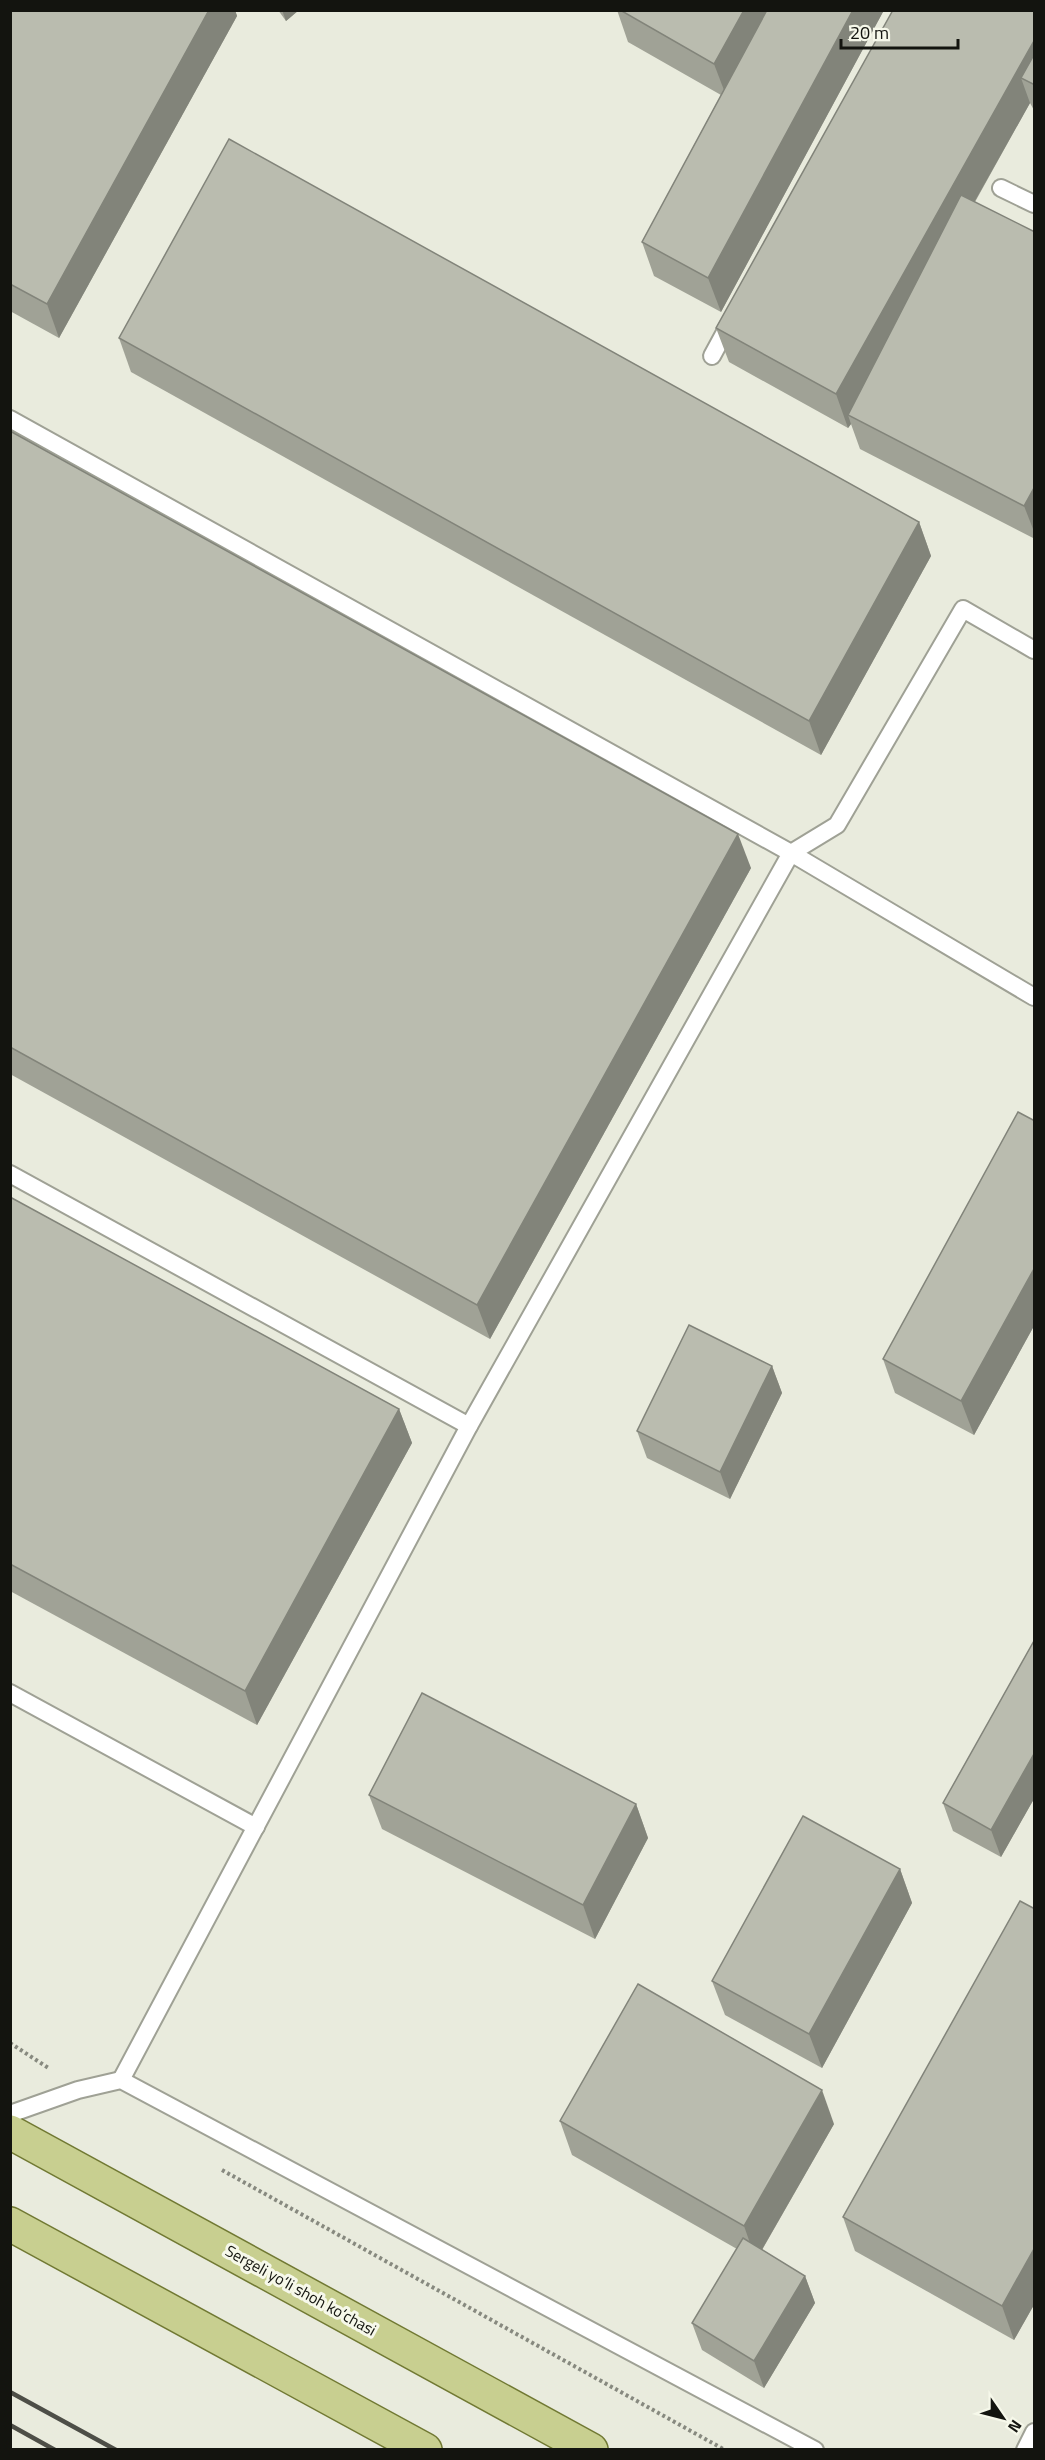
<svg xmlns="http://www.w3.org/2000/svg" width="1045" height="2460" viewBox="0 0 1045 2460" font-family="'Titillium Web',sans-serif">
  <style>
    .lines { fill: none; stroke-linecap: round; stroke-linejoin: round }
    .service-casing { stroke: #9fa195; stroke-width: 20 }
    .primary-casing { stroke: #717933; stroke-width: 36 }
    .path { stroke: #87897f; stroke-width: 4; stroke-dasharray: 3 3; stroke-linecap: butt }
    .service { stroke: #fff; stroke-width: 16 }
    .primary { stroke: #c8cf90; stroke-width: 33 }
    .rail { stroke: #4d4e47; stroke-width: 4.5 }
    .wall { fill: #a0a296 }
    .shaded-wall { fill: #82847a }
    .building { fill: #babcaf; stroke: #82847a; stroke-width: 1.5 }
    .labels { text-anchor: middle; stroke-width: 6; stroke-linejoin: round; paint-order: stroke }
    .street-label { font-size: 16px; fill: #13140f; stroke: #f6f8ea }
  </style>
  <rect width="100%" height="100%" fill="#e9ebdd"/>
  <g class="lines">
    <g class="service-casing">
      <g id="service">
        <path d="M1001 188 1034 204"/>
        <path d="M712 356 731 321"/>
        <path d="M10 419 791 853 469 1426 121 2080"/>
        <path d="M1034 650 963 609 837 825 791 853 1034 997"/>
        <path d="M10 1174 469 1426"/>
        <path d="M10 1693 256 1827"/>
        <path d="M10 2114 78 2090 121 2080 815 2450"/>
        <path d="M1025 2450 1034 2432"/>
      </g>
    </g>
    <g class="primary-casing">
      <g id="primary">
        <path d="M10 2132 591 2450"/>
        <path d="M10 2224 425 2450"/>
      </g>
    </g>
    <g class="path">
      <path d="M10 2043 50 2069"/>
      <path d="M222 2170 725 2450"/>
    </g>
    <use href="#service" class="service"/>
    <use href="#primary" class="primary"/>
    <g class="rail">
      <path d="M10 2392 116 2450"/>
      <path d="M10 2425 55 2450"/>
    </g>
  </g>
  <g class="wall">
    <path d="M10 10H235L237 16 59 338 10 311Z"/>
    <path d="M278 10H299L286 21Z"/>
    <path d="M617 10H884L721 312 654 276 642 242 721 95 628 42Z"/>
    <path d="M1035 10V112L1030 103 975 202 1035 232V539L860 449 851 424 848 428 729 362 716 328Z"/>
    <path d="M119 338 919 522 931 556 821 755 131 372Z"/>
    <path d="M10 431 751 868 490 1339 10 1074Z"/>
    <path d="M1035 1121V1324L974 1435 895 1393 883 1359Z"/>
    <path d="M10 1197 399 1409 412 1443 257 1725 10 1591Z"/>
    <path d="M772 1366 782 1393 730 1499 647 1458 637 1431Z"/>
    <path d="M1035 1639V1797L1001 1857 953 1831 943 1803Z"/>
    <path d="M369 1795 636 1804 648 1838 595 1939 382 1829Z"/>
    <path d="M900 1869 912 1903 822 2068 725 2015 712 1981Z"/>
    <path d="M1035 1909V2303L1014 2340 855 2251 843 2217Z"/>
    <path d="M560 2121 834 2124 762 2250 805 2276 815 2303 764 2388 702 2350 692 2323 737 2249 572 2155Z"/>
  </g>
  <g class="shaded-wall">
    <path d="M209 10H235L237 16 59 338 47 304Z"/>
    <path d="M282 10H299L286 21Z"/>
    <path d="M744 10H775L727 98 714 64Z"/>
    <path d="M853 10H884L721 312 708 278Z"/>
    <path d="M1035 39V85L1021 78 1030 103 853 418 848 415 851 424 848 428 836 394Z"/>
    <path d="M1035 486V534L1024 506Z"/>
    <path d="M919 522 931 556 821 755 809 721Z"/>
    <path d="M738 834 751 868 490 1339 477 1305Z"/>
    <path d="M1035 1267V1324L974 1435 961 1401Z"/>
    <path d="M772 1366 782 1393 730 1499 720 1472Z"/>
    <path d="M399 1409 412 1443 257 1725 245 1691Z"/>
    <path d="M1035 1752V1797L1001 1857 991 1830Z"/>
    <path d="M636 1804 648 1838 595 1939 583 1905Z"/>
    <path d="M900 1869 912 1903 822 2068 809 2034Z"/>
    <path d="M822 2090 834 2124 756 2260 744 2226Z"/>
    <path d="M1035 2247V2303L1014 2340 1002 2306Z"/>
    <path d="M805 2276 815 2303 764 2388 754 2361Z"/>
  </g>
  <g class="building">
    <path d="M10 10H209L47 304 10 284Z"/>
    <path d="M620 10H744L714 64Z"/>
    <path d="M767 10H853L708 278 642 242Z"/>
    <path d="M893 10H1035V39L836 394 716 328Z"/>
    <path d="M1035 53V85L1021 78Z"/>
    <path d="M229 139 919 522 809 721 119 338Z"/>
    <path d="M961 195 1035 232V486L1024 506 848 415Z"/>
    <path d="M10 431 738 834 477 1305 10 1047Z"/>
    <path d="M1018 1112 1035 1121V1267L961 1401 883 1359Z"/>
    <path d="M10 1197 399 1409 245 1691 10 1564Z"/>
    <path d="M689 1325 772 1366 720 1472 637 1431Z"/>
    <path d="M1035 1639V1752L991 1830 943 1803Z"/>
    <path d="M422 1693 636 1804 583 1905 369 1795Z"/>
    <path d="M803 1816 900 1869 809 2034 712 1981Z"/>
    <path d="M1020 1901 1035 1909V2247L1002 2306 843 2217Z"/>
    <path d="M638 1984 822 2090 744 2226 560 2121Z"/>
    <path d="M743 2238 805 2276 754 2361 692 2323Z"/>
  </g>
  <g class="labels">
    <g class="street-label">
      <text transform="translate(301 2290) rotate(29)" y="6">Sergeli yo‘li shoh ko‘chasi</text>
    </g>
  </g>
  <rect width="1045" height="2460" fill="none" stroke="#13140f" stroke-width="24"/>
  <g transform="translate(1003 2418) rotate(125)" stroke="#f6f8ea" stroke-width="4.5" paint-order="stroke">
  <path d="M0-4.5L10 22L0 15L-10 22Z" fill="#13140f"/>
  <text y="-9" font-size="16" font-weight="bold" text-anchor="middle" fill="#13140f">N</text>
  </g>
  <path d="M841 39v9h117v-9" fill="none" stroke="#13140f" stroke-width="3"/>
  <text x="850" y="39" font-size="18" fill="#13140f" stroke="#f6f8ea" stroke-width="4.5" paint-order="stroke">20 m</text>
</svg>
